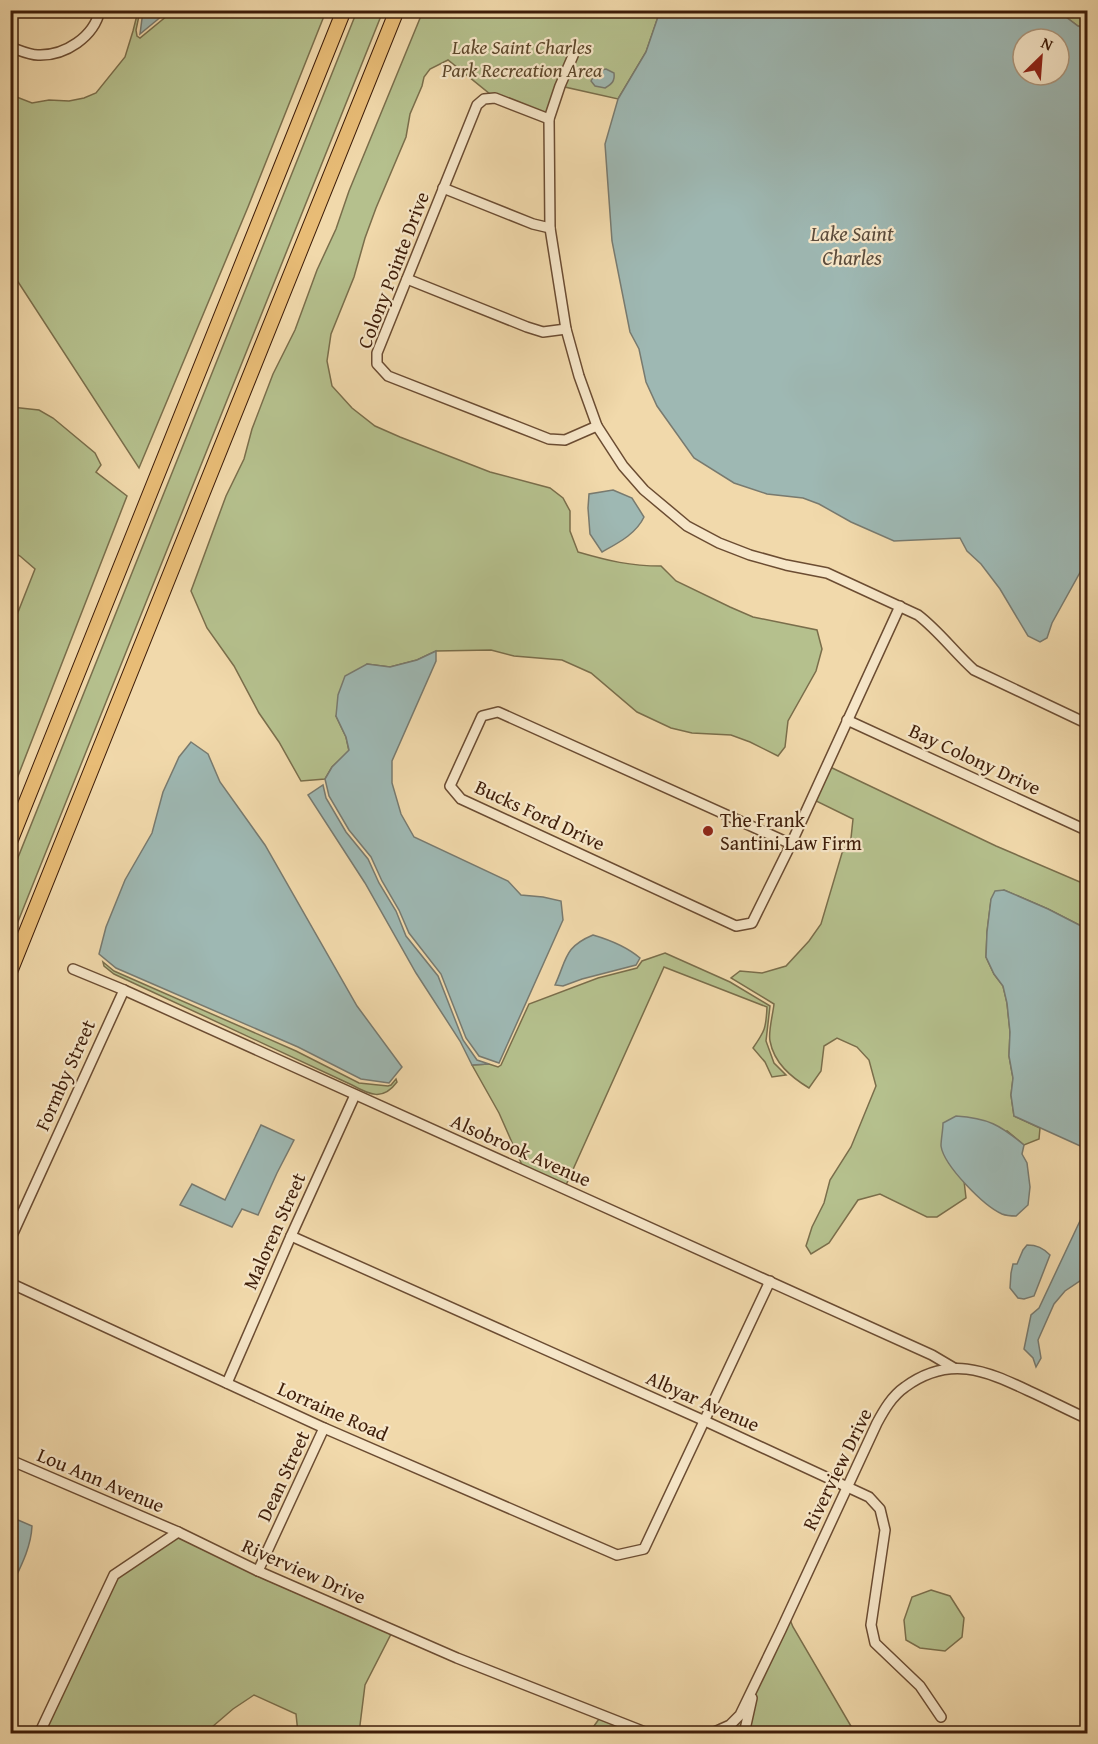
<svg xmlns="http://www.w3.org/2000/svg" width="1098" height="1744" viewBox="0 0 1098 1744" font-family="'Gentium Book Plus',serif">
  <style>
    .green { fill: #b5c08d; stroke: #7a6e4b; stroke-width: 1.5 }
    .water { fill: #9eb8b3; stroke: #787a6f; stroke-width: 1.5; fill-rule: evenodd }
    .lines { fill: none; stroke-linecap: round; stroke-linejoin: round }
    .minor-casing { stroke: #6b4c32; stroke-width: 12 }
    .highway-casing { stroke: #3e1d09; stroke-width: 16 }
    .minor { stroke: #f6e6c8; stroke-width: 9 }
    .highway { stroke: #e8bc76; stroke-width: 14 }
    .poi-dot { fill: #8f2418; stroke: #f6e6c8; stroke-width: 2 }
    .labels { text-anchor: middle; stroke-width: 4.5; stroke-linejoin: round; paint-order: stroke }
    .park-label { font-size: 20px; font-style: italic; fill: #5c462a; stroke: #f6e6c8 }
    .street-label { font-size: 20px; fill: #3e1d09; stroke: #f6e6c8 }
    .poi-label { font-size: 20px; fill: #3e1d09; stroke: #f6e6c8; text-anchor: start }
    .water-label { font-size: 21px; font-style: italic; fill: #5b4c3c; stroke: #f6e6c8 }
  </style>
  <rect width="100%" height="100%" fill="#f1d9ab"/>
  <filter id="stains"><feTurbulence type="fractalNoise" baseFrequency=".00333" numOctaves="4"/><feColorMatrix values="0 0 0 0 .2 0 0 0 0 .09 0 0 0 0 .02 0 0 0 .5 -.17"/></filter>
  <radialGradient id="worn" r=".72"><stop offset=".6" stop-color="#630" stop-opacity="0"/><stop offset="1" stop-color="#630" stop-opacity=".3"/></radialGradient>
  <g class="green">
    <path d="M138 11H140L136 30 137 36 140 38 173 11H326L248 207 139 468 11 271V89L14 90V96L32 103 49 100 69 101 84 98 96 93 125 57 133 31Z"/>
    <path d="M357 11H383L11 939V875Z"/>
    <path d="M423 11H660L646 52 618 99 560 86 549 119 495 98 448 60 430 69 424 77 422 86 410 114 406 137 376 208 365 238 354 277 331 334 327 361 332 386 352 408 375 426 400 437 490 472 550 488 563 498 570 511V531L578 552C609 561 630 566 661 566L676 581 730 607 753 617 817 630 822 649 816 671 788 721 785 747 778 756 750 742 731 735 692 733 671 728 637 712 591 673 562 660 514 656 491 650 436 651 417 660 390 667 367 664 336 716 346 737 349 751 332 767 325 779 301 781 279 742 259 713 234 666 207 628 191 591 226 496 244 459 252 429 273 374 295 330 317 270 336 229 349 191Z"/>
    <path d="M1058 11H1087V29L1078 26Z"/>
    <path d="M11 407 39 410 53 418 95 453 101 465 96 472 127 496 11 794V630L35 569 20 556 11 551Z"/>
    <path d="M828 766 996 846 1087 885V929L1048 909 1004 890 991 900 987 932 986 957 994 974 1003 986 1007 1003 1010 1032 1009 1056 1013 1078 1011 1095 1014 1116 1040 1128 1039 1139 1024 1145 1007 1131 949 1163 964 1181 966 1198 937 1217H927L880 1194 858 1200 829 1243 811 1254 806 1246 812 1227 824 1203 830 1180 851 1147 876 1086 869 1060 857 1047 837 1038 824 1046 821 1071 809 1088C791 1077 774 1063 770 1041 768 1032 773 1014 774 1004L731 978 740 971 762 973 786 966 809 941 821 924 842 853 851 838 853 819 812 799Z"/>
    <path d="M665 953 730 982 770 1006 766 1041 774 1063 786 1075 772 1077 765 1062 753 1048C765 1031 766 1028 767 1007L664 967 566 1185 522 1165 499 1113 472 1065 489 1064 498 1067 501 1065 529 1004 598 978 637 968 642 961Z"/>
    <path d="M103 962 114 971 296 1051 359 1083 388 1086 391 1085 396 1079 397 1082C383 1101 370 1095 352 1085L114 974 104 966Z"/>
    <path d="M178 1537 260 1577 391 1634 365 1685 359 1733H298L296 1714 254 1695 233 1709 205 1733 44 1734 117 1578Z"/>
    <path d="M931 1590 950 1596 964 1618 962 1637 945 1651 920 1648 906 1640 904 1620 912 1597Z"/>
    <path d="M788 1615 793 1627 855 1733 711 1734 730 1725Z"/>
    <path d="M599 1719 635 1733H589Z"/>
  </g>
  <g class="water">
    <path d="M143 11V10L168 11 140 34Z"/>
    <path d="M1058 11 1078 26 1087 29 1088 558 1052 623 1047 638 1040 642 1028 636 1000 589 981 564 967 551 960 538 894 541 851 522 819 504 803 498 767 494 734 483 694 458 657 406 646 382 639 349 630 332 612 241 605 144 618 99 646 52 660 11ZM1023 39H1059V75H1023Z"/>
    <path d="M606 69 614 73C615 81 612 84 605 88L595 86 591 81C595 74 598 70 606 69Z"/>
    <path d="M613 490 632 498 644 517C636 534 618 543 602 552L590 534 588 508 589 494Z"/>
    <path d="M436 651V661L392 761V783L401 814 414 837 508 881 521 895 543 897 561 901 563 920 499 1063 479 1056 466 1038 441 974 409 933 399 910 382 881 371 857 349 830 329 796 325 779 332 767 349 750 346 737 336 716 338 695 345 676 367 664 390 667 417 660Z"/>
    <path d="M191 742 208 754 220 782 265 845 357 1006 402 1067 389 1083 361 1079 298 1047 116 968 99 954 106 927 125 880 152 833 163 792 179 757Z"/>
    <path d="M323 785 326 798 346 832 368 859 379 883 396 911 406 936 438 976 463 1040 477 1060 489 1064 472 1065 460 1041 416 973 365 883 308 795Z"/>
    <path d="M1004 890 1048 909 1087 929V1149L1014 1116 1011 1095 1013 1078 1009 1056 1010 1032 1007 1003 1003 986 994 974 986 957 987 932 991 899 995 891Z"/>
    <path d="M593 935C610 940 627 947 640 958L636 965 582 979 563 986 555 985C567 959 564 947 593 935Z"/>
    <path d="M956 1116C988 1118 1000 1125 1024 1145L1022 1154 1027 1163 1030 1187 1028 1205 1016 1216C1012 1216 1007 1216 1002 1214 984 1206 944 1166 941 1146 941 1139 943 1130 943 1123Z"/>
    <path d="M261 1125 294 1140 277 1173 258 1215 242 1209 232 1227 180 1205 192 1184 225 1200Z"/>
    <path d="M1087 1206V1277L1080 1281 1065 1291 1054 1304 1038 1340 1041 1358 1036 1367 1033 1358 1024 1349 1031 1315 1039 1308Z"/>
    <path d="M1027 1245C1037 1245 1043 1248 1050 1255L1034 1296 1024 1299 1018 1298 1010 1288 1011 1273 1013 1264H1017L1023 1250Z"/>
    <path d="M11 1517 32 1526C31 1548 20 1568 11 1587Z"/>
  </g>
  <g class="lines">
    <g class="minor-casing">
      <g id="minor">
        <path d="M10 47C19 50 29 55 38 55 65 56 94 37 100 10"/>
        <path d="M575 51 560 86 549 119 550 228 566 329 579 376 597 426 623 466 644 490 687 526 719 543 750 555 786 565 827 573 918 615C939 631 955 653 974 670L1088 724"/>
        <path d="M549 119 495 98 484 99 477 105 377 353V364L388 376 549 439 565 440 597 426"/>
        <path d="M443 188 533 224 550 228"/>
        <path d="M407 279 527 327 543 332 566 329"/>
        <path d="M498 712 791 844 752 923 736 926 461 799 450 786 482 716Z"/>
        <path d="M847 720 1088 831"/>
        <path d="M791 844 900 606"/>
        <path d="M73 969 124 990 932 1355 954 1368"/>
        <path d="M291 1236 705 1421 869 1497 880 1509 885 1530 871 1625 875 1643 920 1686 941 1717"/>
        <path d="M10 1240 124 990"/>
        <path d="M10 1283 324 1428 617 1555 644 1549 770 1281"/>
        <path d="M227 1383 291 1236 355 1095"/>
        <path d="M10 1460 178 1532"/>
        <path d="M258 1571 324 1428"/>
        <path d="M721 1729 730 1725 740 1715 781 1630 877 1423C884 1410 892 1396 905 1387 949 1355 985 1370 1029 1391 1049 1400 1068 1410 1088 1419"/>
        <path d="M39 1734 114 1575 178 1532 258 1571 457 1658 650 1734"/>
        <path d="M711 1734C719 1728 727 1728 736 1734"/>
        <path d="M744 1734 752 1698"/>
      </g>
    </g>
    <g class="highway-casing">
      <g id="highway">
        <path d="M10 842 344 10"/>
        <path d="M10 972 397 10"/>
      </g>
    </g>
    <use href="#minor" class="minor"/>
    <use href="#highway" class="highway"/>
  </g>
  <circle class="poi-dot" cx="708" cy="831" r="6"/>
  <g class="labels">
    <g class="park-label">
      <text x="522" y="54">Lake Saint Charles<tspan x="522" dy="23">Park Recreation Area</tspan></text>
    </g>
    <g class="street-label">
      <text transform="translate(393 270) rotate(-69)" y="7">Colony Pointe Drive</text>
      <text transform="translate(975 759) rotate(25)" y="7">Bay Colony Drive</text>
      <text transform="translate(540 815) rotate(25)" y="7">Bucks Ford Drive</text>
      <text transform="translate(65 1075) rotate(-66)" y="7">Formby Street</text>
      <text transform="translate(521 1150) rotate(24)" y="7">Alsobrook Avenue</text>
      <text transform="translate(274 1231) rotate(-66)" y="7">Maloren Street</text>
      <text transform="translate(703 1401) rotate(24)" y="7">Albyar Avenue</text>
      <text transform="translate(333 1411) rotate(24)" y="7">Lorraine Road</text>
      <text transform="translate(837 1469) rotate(-64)" y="7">Riverview Drive</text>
      <text transform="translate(283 1476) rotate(-65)" y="7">Dean Street</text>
      <text transform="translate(101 1480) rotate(23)" y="7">Lou Ann Avenue</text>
      <text transform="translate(304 1571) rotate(24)" y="7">Riverview Drive</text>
    </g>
    <g class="poi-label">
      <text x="720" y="827">The Frank<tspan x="720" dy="23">Santini Law Firm</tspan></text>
    </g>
    <g class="water-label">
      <text x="852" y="241">Lake Saint<tspan x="852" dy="24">Charles</tspan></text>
    </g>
  </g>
  <rect width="1098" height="1744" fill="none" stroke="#f1d9ab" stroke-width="36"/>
  <rect x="12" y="12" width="1074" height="1720" fill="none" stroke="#3e1d09" stroke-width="3"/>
  <rect x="18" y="18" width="1062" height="1708" fill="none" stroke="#3e1d09" stroke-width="1.5"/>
  <g transform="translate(1041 57) rotate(25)"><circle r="28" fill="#f6e6c8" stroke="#ac967c" stroke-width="1.5"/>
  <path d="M0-4.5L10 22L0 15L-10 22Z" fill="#8f2418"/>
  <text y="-9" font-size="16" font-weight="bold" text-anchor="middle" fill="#3e1d09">N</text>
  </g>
  <rect width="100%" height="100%" filter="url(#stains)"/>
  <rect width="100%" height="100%" fill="url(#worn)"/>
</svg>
